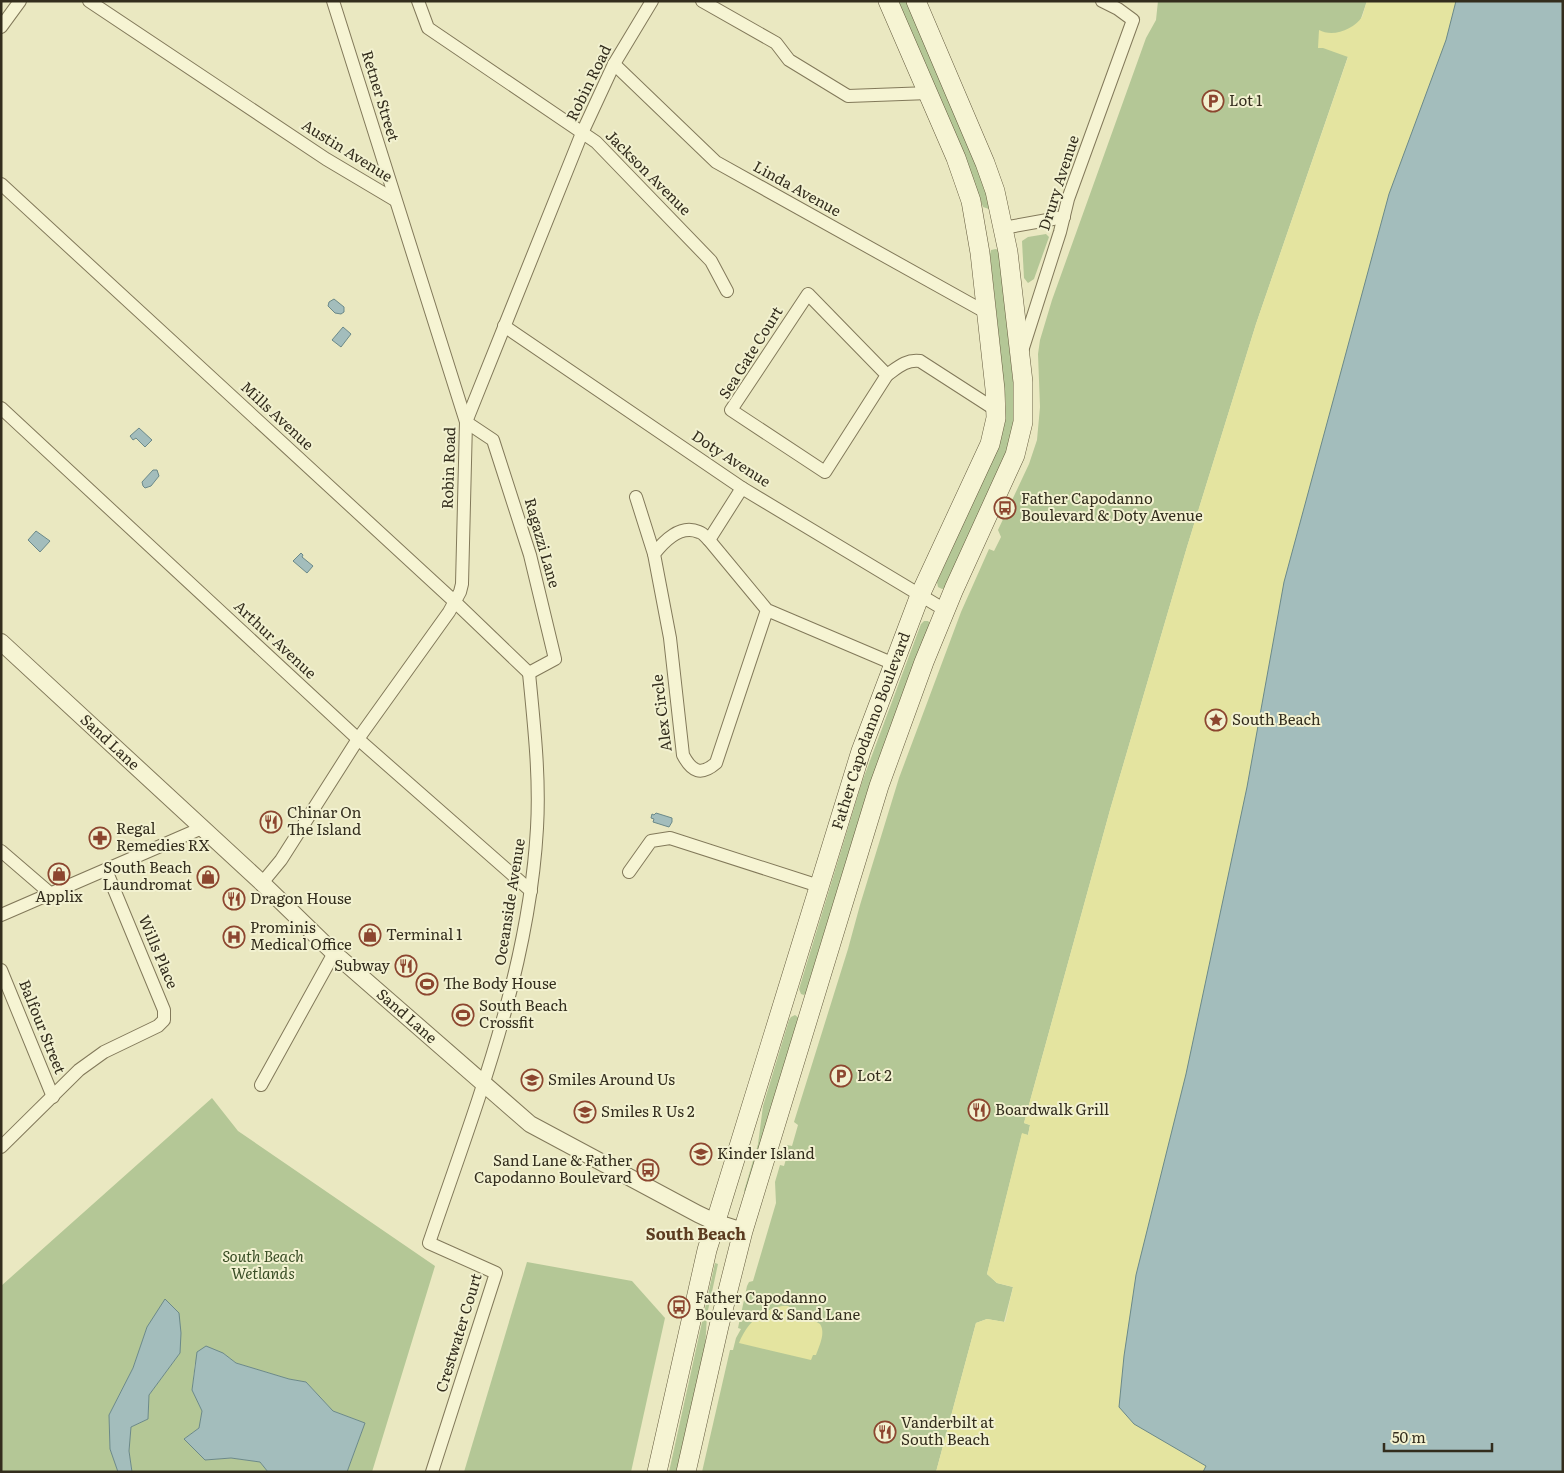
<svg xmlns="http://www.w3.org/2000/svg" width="1564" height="1473" viewBox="0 0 1564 1473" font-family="Literata,serif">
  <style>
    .green { fill: #b4c796 }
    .sand { fill: #e4e4a0 }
    .water { fill: #a3bdbc; stroke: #6b8989 }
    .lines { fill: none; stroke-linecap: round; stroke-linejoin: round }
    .minor-casing { stroke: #82795a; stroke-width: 14 }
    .tertiary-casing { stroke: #82795a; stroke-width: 18 }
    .secondary-casing { stroke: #635a3d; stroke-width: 20 }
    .minor { stroke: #f6f4d3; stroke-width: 12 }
    .tertiary { stroke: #f6f4d3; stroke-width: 16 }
    .secondary { stroke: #f6f4d3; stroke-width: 19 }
    .labels { text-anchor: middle; stroke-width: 4; stroke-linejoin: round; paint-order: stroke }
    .street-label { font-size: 15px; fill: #332d1d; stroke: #f2f1d0 }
    .poi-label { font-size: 15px; fill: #332d1d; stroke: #f2f1d0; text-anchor: start }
    .park-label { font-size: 15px; font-style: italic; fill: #394d25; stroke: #f2f1d0 }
    .neighbourhood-label { font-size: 16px; font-weight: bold; fill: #5c3c20; stroke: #f2f1d0 }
  </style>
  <rect width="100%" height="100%" fill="#eae8c1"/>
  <g class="green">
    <path d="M898 1H909L978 161 992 207 989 209 983 207 965 157Z"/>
    <path d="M1158 1H1367L1256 324 1187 547 1110 810 1024 1123 1030 1125 1028 1135 1022 1134 987 1274 997 1283 1013 1287 1004 1322 987 1319 976 1323 936 1472H702L730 1350H733L736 1338 741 1329 738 1328 747 1286 749 1282 753 1281 776 1203 775 1182 780 1165 784 1166 788 1152 785 1151 787 1145 792 1146 798 1125 794 1122 848 949 860 905 899 778 961 612 989 549 994 551 1001 537 998 530 1029 464 1037 440 1040 407 1038 354 1040 340 1052 300 1146 38 1156 20Z"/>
    <path d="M1046 234 1049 237 1034 279 1028 283 1024 278 1022 241 1028 237Z"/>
    <path d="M996 249 999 251 1016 409 1010 447 945 588 942 589 938 587 937 582 999 445 1005 422 1006 404 990 254 991 250Z"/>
    <path d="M924 621H928L930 623 807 992 804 995 801 994 799 989 862 782 921 624Z"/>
    <path d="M795 1015 799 1018 746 1192 744 1191 758 1144 763 1106 789 1020 791 1017Z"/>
    <path d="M212 1098 238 1131 435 1266 372 1472H347L365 1423 333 1411 306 1382 289 1379 236 1363 223 1353 195 1363 192 1390 202 1411 199 1428 184 1439 205 1460 231 1458 260 1462 268 1472H132L129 1451 131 1427 148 1419 149 1395 180 1353 147 1327 133 1368 109 1415 110 1449 118 1472H1V1286Z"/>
    <path d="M527 1262 632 1281 665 1318 631 1472H464Z"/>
    <path d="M715 1263 718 1264 707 1315 705 1350 678 1472H669Z"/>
  </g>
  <g class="sand">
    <path d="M1367 1H1504L1225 1472H936L976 1323 987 1319 1005 1322 1013 1287 997 1283 987 1274 1022 1133 1028 1135 1030 1125 1024 1123 1110 810 1187 547 1256 324 1348 57 1323 48H1318L1319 30C1333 38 1354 29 1362 17 1364 12 1365 6 1367 1Z"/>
    <path d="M782 1306H788L820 1324C826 1333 819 1346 816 1355H813L811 1360 739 1343C747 1323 761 1310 782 1306Z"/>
  </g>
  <g class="water">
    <path d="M1456 1H1563V1472H1203L1206 1466 1134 1424 1119 1407 1124 1356 1136 1275 1186 1074 1247 787 1284 582 1389 194 1446 40Z"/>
    <path d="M334 299 344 307V312L341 314 335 313 328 306 329 302Z"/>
    <path d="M343 327 351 334 341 347 332 340Z"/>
    <path d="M139 428 152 440 145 447 136 438 133 440 130 436Z"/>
    <path d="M153 470H157L159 476 151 486 145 488 143 486 142 482Z"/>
    <path d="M36 531 50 541 40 552 28 540Z"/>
    <path d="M301 553 303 555 302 557 313 566 307 573 293 561Z"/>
    <path d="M656 813 672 818V822L669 827 653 822 654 819 651 818 652 814 654 815Z"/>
    <path d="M165 1299 179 1313 181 1333 180 1353 149 1395 148 1419 131 1427 129 1451 132 1472H118L110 1449 109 1415 133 1368 147 1327Z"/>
    <path d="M206 1346 223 1353 236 1363 289 1379 306 1382 333 1411 365 1423 347 1472H268L260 1462 231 1458 205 1460 184 1439 199 1428 202 1411 192 1390 197 1352Z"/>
  </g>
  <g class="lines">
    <g class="minor-casing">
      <g id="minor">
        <path d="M89 1 326 159 395 200"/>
        <path d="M333 1 466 422 493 440 530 555 555 659 529 673"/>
        <path d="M418 1 428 28 596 142 711 261 727 291"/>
        <path d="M702 1 776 43 789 60 848 96 929 93"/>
        <path d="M1 27 20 1"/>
        <path d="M614 64 716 162 987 313"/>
        <path d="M1 184 455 602 529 673"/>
        <path d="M1003 228 1064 217"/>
        <path d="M808 294 887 375 825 472 731 410Z"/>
        <path d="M504 326 742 488 945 610"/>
        <path d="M1022 351 1060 232 1068 199 1133 20 1118 9 1102 1"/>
        <path d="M887 375C897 368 906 359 920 361L996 410"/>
        <path d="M1 408 358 739 531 891"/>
        <path d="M636 497 654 554"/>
        <path d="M709 540 742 488"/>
        <path d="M767 610 716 763C701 776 692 772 683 755L670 638 654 554C664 541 681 524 699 532 703 533 706 537 709 540L767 610 894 664"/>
        <path d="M1 851 51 894"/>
        <path d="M629 872 651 841 670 838 819 886"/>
        <path d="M262 883 281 860 358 739 449 612 460 592 462 584 466 422 582 133 614 64 652 1"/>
        <path d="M1 915 202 828"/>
        <path d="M1 970 53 1097"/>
        <path d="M261 1085 334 953"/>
        <path d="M1 1147 79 1070 104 1052 158 1026 164 1020V1010L106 870"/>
        <path d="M432 1472 496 1273 429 1243C475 1108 529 972 537 828 540 776 534 725 529 673"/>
      </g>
    </g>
    <g class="tertiary-casing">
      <g id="tertiary">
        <path id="s1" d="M1 642 262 883 334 953 530 1124 698 1214 715 1222 743 1231"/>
      </g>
    </g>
    <g class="secondary-casing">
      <g id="secondary">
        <path id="s2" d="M657 1472 707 1250 861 751 920 595 990 444 996 418 995 389 980 253 971 201 956 158 888 1"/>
        <path d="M686 1472 719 1326 743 1231 879 786 924 662 954 589 1015 455 1023 422V382L1008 252 995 191 985 163 916 1"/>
      </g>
    </g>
    <use href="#minor" class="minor"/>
    <use href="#tertiary" class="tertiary"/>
    <use href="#secondary" class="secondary"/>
  </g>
  <defs>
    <g id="parking-ring" transform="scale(1.125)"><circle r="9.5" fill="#f2f1d0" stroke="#8c462f" stroke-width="1.5"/><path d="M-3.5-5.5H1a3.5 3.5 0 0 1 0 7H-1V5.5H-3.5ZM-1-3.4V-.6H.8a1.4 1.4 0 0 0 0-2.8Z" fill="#8c462f"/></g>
    <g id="bus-ring" transform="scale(1.125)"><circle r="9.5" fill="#f2f1d0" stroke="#8c462f" stroke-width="1.5"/><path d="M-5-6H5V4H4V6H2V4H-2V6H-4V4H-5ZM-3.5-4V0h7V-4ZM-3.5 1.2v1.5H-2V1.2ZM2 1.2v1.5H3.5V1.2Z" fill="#8c462f"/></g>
    <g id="sight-ring" transform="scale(1.125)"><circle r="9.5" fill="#f2f1d0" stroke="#8c462f" stroke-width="1.5"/><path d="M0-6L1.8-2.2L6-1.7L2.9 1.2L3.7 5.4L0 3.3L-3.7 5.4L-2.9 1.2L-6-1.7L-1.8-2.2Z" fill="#8c462f"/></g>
    <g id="restaurant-ring" transform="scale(1.125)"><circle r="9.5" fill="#f2f1d0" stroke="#8c462f" stroke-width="1.5"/><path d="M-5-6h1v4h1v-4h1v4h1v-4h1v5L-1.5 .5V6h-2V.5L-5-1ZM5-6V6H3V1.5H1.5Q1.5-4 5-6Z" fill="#8c462f"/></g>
    <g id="pharmacy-ring" transform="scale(1.125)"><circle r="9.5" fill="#f2f1d0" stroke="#8c462f" stroke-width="1.5"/><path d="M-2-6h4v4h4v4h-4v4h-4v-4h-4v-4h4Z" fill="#8c462f"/></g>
    <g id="shop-ring" transform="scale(1.125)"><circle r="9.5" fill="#f2f1d0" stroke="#8c462f" stroke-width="1.5"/><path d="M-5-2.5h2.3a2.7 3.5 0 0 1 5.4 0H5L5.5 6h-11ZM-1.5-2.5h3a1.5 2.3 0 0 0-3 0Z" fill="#8c462f"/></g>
    <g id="hospital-ring" transform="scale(1.125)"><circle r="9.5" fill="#f2f1d0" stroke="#8c462f" stroke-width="1.5"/><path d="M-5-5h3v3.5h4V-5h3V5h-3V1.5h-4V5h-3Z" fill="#8c462f"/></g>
    <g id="stadium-ring" transform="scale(1.125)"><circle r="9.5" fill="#f2f1d0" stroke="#8c462f" stroke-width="1.5"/><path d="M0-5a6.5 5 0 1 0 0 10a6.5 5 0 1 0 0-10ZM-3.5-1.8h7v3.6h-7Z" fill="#8c462f"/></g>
    <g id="school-ring" transform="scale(1.125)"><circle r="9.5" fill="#f2f1d0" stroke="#8c462f" stroke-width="1.5"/><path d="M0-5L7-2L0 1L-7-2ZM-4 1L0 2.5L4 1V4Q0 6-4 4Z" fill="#8c462f"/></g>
  </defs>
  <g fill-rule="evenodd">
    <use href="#parking-ring" x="1213" y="101"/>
    <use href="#bus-ring" x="1005" y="508"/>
    <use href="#sight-ring" x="1216" y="720"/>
    <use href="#restaurant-ring" x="271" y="822"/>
    <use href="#pharmacy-ring" x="100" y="838"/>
    <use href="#shop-ring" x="59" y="874"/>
    <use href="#shop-ring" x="208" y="877"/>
    <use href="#restaurant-ring" x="234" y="899"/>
    <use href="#shop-ring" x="370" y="935"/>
    <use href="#hospital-ring" x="234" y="937"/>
    <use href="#restaurant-ring" x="406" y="966"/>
    <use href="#stadium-ring" x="427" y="984"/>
    <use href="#stadium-ring" x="463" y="1015"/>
    <use href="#parking-ring" x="841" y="1076"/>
    <use href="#school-ring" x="532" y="1080"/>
    <use href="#restaurant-ring" x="979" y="1110"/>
    <use href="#school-ring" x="585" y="1112"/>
    <use href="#school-ring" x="701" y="1154"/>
    <use href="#bus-ring" x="648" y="1170"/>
    <use href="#bus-ring" x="679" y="1307"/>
    <use href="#restaurant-ring" x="885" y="1432"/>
  </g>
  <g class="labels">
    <g class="street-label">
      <text transform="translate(589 83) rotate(-64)" y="5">Robin Road</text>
      <text transform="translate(380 96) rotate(73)" y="5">Retner Street</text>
      <text transform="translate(347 151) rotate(32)" y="5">Austin Avenue</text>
      <text transform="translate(648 173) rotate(45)" y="5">Jackson Avenue</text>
      <text transform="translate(1059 183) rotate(-72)" y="5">Drury Avenue</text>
      <text transform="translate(797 189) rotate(29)" y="5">Linda Avenue</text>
      <text transform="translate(751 353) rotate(-58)" y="5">Sea Gate Court</text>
      <text transform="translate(277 416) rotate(43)" y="5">Mills Avenue</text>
      <text transform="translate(731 459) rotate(33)" y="5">Doty Avenue</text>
      <text transform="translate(449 468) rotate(-88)" y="5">Robin Road</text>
      <text transform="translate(542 543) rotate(74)" y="5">Ragazzi Lane</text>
      <text transform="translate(275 640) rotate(43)" y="5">Arthur Avenue</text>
      <text transform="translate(662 713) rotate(-97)" y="5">Alex Circle</text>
      <text dy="5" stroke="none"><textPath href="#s2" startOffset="772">Father Capodanno Boulevard</textPath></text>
      <text dy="5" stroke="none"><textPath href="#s1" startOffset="148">Sand Lane</textPath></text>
      <text transform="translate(510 902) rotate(-81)" y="5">Oceanside Avenue</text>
      <text transform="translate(158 952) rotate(67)" y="5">Wills Place</text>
      <text dy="5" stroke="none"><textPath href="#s1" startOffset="552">Sand Lane</textPath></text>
      <text transform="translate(42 1027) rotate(68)" y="5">Balfour Street</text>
      <text transform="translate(459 1333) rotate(-73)" y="5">Crestwater Court</text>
    </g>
    <g class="poi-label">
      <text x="1229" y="106">Lot 1</text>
      <text x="1021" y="504">Father Capodanno<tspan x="1021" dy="17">Boulevard &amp; Doty Avenue</tspan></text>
      <text x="1232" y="725">South Beach</text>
      <text x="287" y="818">Chinar On<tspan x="287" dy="17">The Island</tspan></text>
      <text x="116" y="834">Regal<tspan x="116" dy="17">Remedies RX</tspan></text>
      <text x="192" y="873" text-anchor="end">South Beach<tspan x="192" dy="17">Laundromat</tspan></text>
      <text x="59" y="902" text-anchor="middle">Applix</text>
      <text x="250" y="904">Dragon House</text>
      <text x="250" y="933">Prominis<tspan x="250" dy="17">Medical Office</tspan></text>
      <text x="386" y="940">Terminal 1</text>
      <text x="390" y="971" text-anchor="end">Subway</text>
      <text x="443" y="989">The Body House</text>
      <text x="479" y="1011">South Beach<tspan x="479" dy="17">Crossfit</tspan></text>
      <text x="857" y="1081">Lot 2</text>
      <text x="548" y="1085">Smiles Around Us</text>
      <text x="995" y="1115">Boardwalk Grill</text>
      <text x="601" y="1117">Smiles R Us 2</text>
      <text x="717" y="1159">Kinder Island</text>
      <text x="632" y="1166" text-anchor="end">Sand Lane &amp; Father<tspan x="632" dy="17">Capodanno Boulevard</tspan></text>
      <text x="695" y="1303">Father Capodanno<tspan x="695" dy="17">Boulevard &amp; Sand Lane</tspan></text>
      <text x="901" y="1428">Vanderbilt at<tspan x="901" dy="17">South Beach</tspan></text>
    </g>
    <g class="park-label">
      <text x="263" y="1262">South Beach<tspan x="263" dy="17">Wetlands</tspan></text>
    </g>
    <g class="neighbourhood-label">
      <text x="696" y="1240">South Beach</text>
    </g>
  </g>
  <rect width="1564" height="1473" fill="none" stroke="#332d1d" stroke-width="5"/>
  <path d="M1384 1443v8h108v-8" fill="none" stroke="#332d1d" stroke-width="2.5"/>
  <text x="1392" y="1443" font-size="15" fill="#332d1d" stroke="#f2f1d0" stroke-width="4" paint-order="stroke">50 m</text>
</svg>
